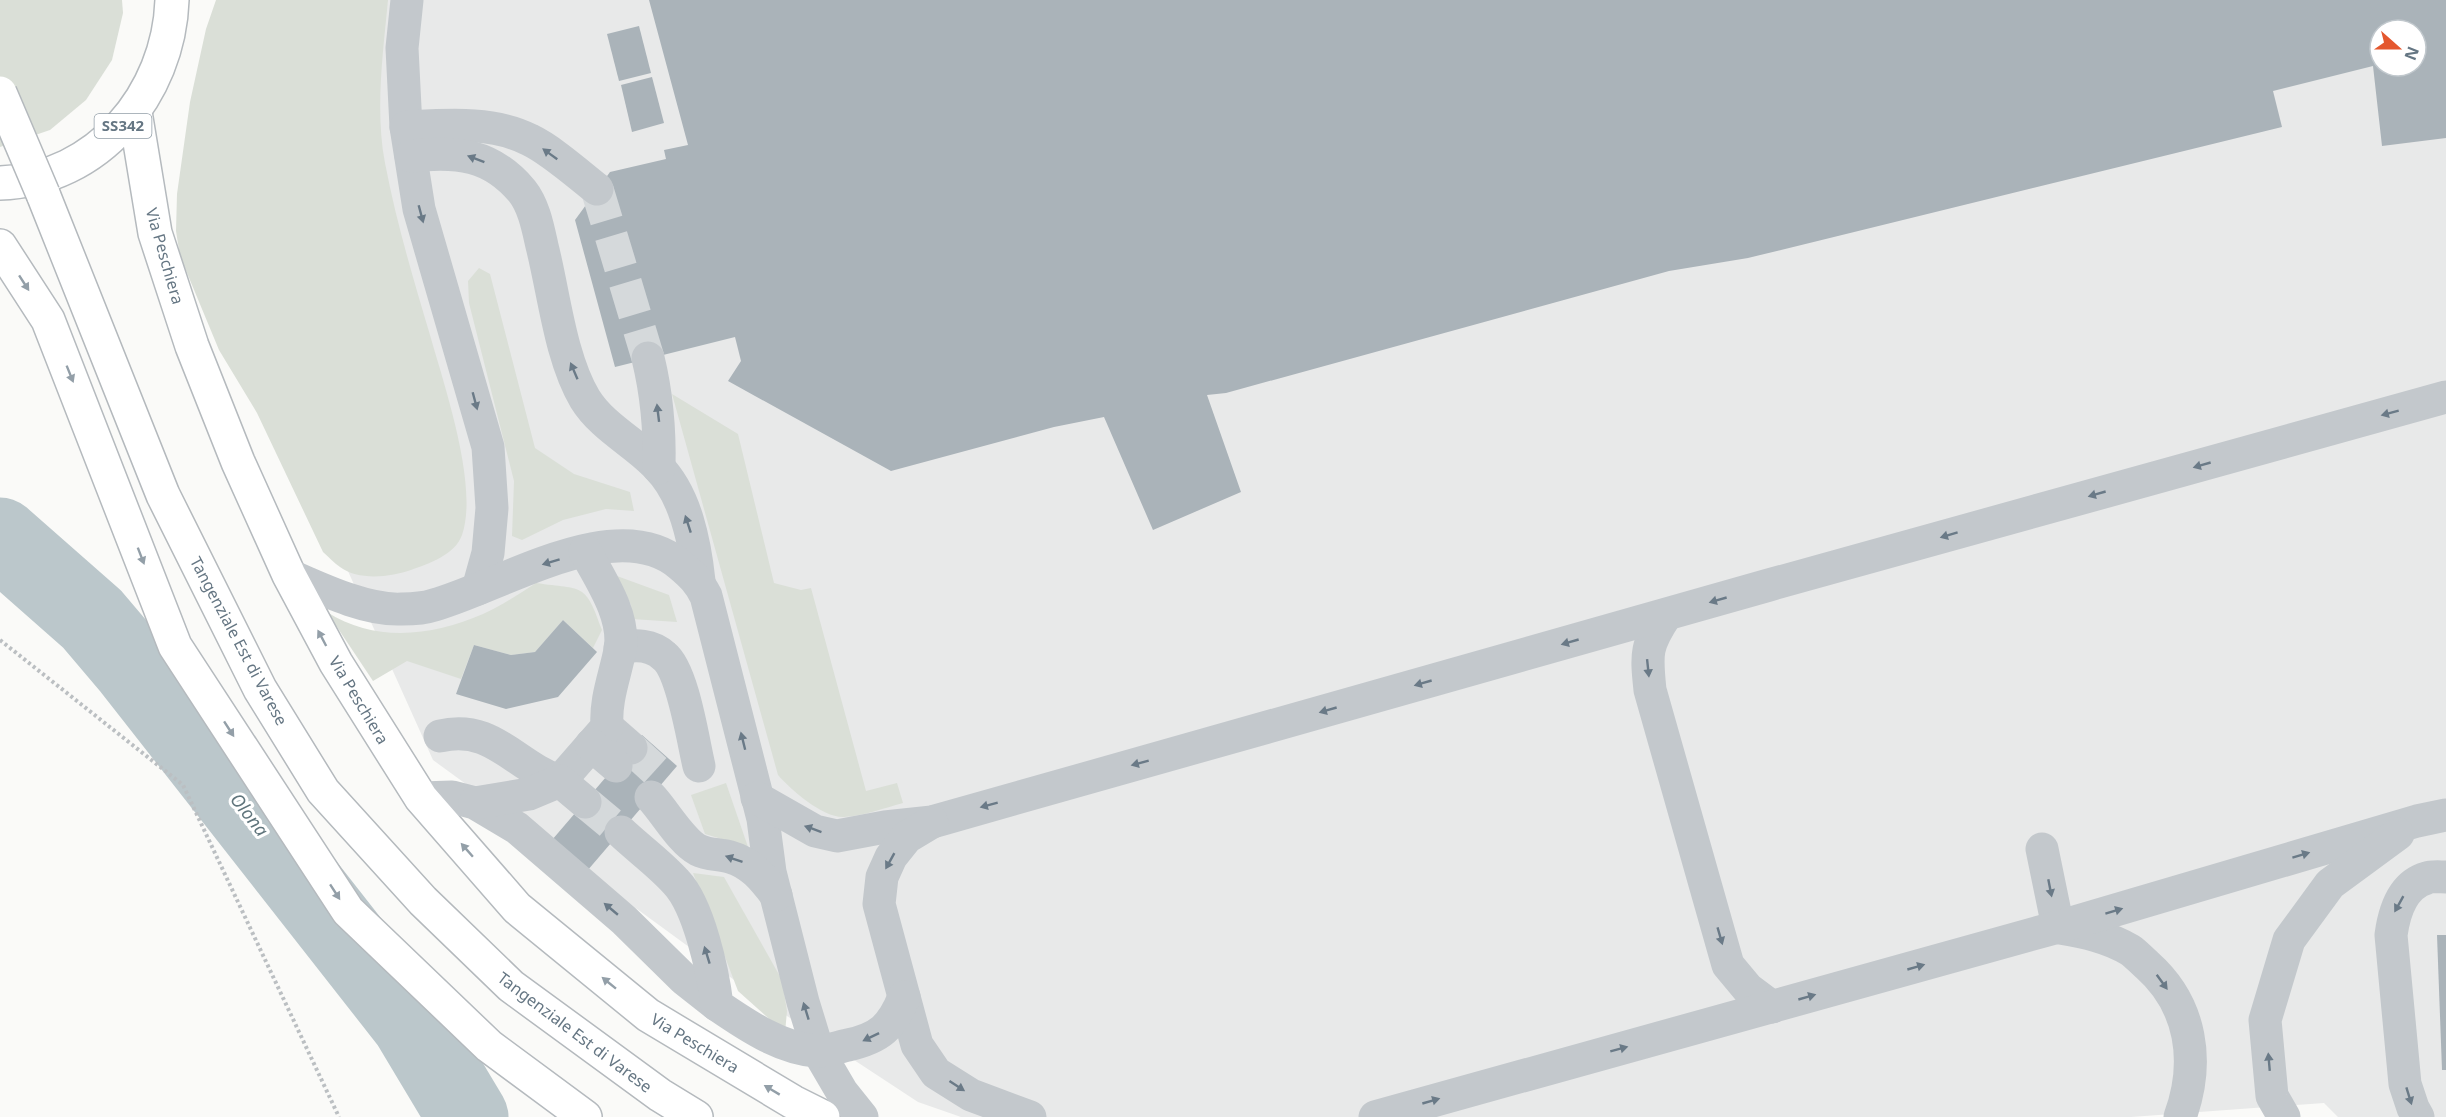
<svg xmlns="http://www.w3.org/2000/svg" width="2446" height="1117" viewBox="0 0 2446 1117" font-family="'Noto Sans',sans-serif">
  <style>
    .built { fill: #e8e9e9; fill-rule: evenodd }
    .green { fill: #dadfd7 }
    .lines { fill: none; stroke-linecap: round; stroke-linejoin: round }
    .river { stroke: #bbc7cb; stroke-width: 81 }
    .building { fill: #aab3b9; fill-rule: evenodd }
    .minor-tunnel { stroke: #d5d9db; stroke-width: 33; stroke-dasharray: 33 16; stroke-linecap: butt }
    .major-casing { stroke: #b5babe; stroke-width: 36 }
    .highway-casing { stroke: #b4b9bd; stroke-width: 36 }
    .path { stroke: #bbbfc2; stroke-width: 4; stroke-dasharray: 3 3; stroke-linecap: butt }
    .minor { stroke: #c3c8cc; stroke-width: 33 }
    .major { stroke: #fff; stroke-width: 33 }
    .highway { stroke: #fff; stroke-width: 33 }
    .highway-bridge-casing { stroke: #b4b9bd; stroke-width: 36; stroke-linecap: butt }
    .highway-bridge { stroke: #fff; stroke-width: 33 }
    .oneway { fill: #6a7a87 }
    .oneway2 { fill: #939fa8 }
    .labels { text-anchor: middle; stroke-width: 6; stroke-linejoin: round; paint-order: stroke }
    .shield { fill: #fff; stroke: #939fa8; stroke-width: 1.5 }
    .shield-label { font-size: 15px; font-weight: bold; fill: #657683 }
    .street-label { font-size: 16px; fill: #657683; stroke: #fff }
    .water-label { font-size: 18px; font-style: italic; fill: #60757c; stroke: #fff }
  </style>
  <rect width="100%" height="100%" fill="#fafaf8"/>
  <path class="built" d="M247 0H2446V1117H2338L2324 1103 2131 1117H961L918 1102 752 993 433 760 239 329ZM2380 30H2416V66H2380Z"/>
  <g class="green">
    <path d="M0 0H122L123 13 112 60 86 100 50 130 0 147Z"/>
    <path d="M216 0H388C383 53 375 111 385 163 396 221 413 278 430 335 444 385 479 486 462 535 455 555 428 564 411 570 391 577 358 581 340 567 334 563 329 557 323 552L257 413 219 350 180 256 176 231 177 194 190 102 206 29Z"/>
    <path d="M479 268 490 274 535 448 574 474 630 492 634 511 606 509 563 520 522 540 512 536 514 481 469 303 468 281Z"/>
    <path d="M672 394 738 434 774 583 801 590 811 588 866 791 897 783 903 803C884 808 864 816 844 817 823 818 791 790 778 775Z"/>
    <path d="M617 576 669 595 677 622 632 619 631 605Z"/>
    <path d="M536 583C584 590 585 582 602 630L593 648 563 620 535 652 511 655 474 645 461 679 407 661 373 681 327 612C375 643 433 636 483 614 501 606 519 594 536 583Z"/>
    <path d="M726 783 748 847 705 834 691 795Z"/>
    <path d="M693 873 724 877 782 980 787 1011 785 1033 738 991Z"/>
  </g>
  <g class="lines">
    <path class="river" d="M0 538 92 619 131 665 411 1022 468 1117"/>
  </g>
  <g class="building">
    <path d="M649 0H2446V138L2382 146 2373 66 2273 91 2282 127 1748 258 1669 271 1226 393 1207 395 1241 492 1153 530 1104 417 1054 427 891 471 728 381 741 361 735 337 615 367 575 220 610 172 666 159 664 150 688 145ZM2380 30H2416V66H2380Z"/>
    <path d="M639 26 651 73 619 81 607 34Z"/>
    <path d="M652 77 664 123 632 132 621 85Z"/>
    <path d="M563 620 597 652 558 697 506 709 456 694 474 645 511 655 535 652Z"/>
    <path d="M642 735 677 766 587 871 552 840Z"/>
    <path d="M2437 935H2446V1070H2442Z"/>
  </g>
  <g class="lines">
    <g class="minor-tunnel">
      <path d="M597 189 648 358"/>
      <path d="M631 748 666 780"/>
      <path d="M585 802 621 832"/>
    </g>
    <g class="major-casing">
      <g id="major">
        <path d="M135 112 155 233 192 346 238 462 289 575 336 663 421 798 517 908 648 1015 793 1102 823 1117"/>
        <path d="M0 183C98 180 169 94 172 0"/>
        <path d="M0 246 48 320 175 646 348 911 489 1046 585 1117"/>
      </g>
    </g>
    <g class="highway-casing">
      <path id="highway" d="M43 194 163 495 260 689 323 791 423 901 511 986 660 1095 696 1117"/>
    </g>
    <path class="path" d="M0 640 183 785 339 1117"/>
    <g class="minor">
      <path d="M407 0 402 48 406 127 419 209 488 447 492 508 488 553 478 589"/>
      <path d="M406 127C447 125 493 121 530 140 551 150 578 174 597 189"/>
      <path d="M411 156C457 151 491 154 522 191 534 206 538 228 542 246 554 293 560 357 585 399 603 428 636 443 658 467 686 495 695 543 699 581"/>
      <path d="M648 358C657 395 660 430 659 468"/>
      <path d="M289 575C321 589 367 611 402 609 412 609 425 608 434 605 502 586 617 511 680 565 692 575 699 582 706 596L763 819 770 872 803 1002 818 1051 842 1092 862 1117"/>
      <path d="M1666 615C1646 645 1646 653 1650 690L1728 965 1748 989 1772 1007"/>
      <path d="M620 648C635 644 652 645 664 656 683 671 693 741 699 766"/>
      <path d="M607 727 631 748"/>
      <path d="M440 736C493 723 515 767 560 781L607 727C605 699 615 676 620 650 626 616 600 579 585 551"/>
      <path d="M591 745 616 766"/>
      <path d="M651 797C665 812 681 841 698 850 708 855 719 854 730 857 751 863 763 878 776 895"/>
      <path d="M421 798 452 797 475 803 517 828 624 920 684 979 717 1005"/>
      <path d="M757 798 815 831 837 836 885 827 932 822 1769 585 2446 397"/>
      <path d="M475 803 529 794 560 781 585 802"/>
      <path d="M932 822 907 837 891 857 882 877 879 904 917 1045 936 1073 971 1095 1030 1117"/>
      <path d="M621 832C639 849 660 864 676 882 699 906 713 972 717 1005 746 1025 780 1048 816 1051 826 1052 838 1047 848 1045 880 1038 892 1027 904 997"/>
      <path d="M2042 849 2058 927"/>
      <path d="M2060 928C2084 932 2108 937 2130 950 2136 954 2141 960 2147 965 2192 1005 2200 1062 2180 1117"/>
      <path d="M1375 1117 2058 927 2417 821 2446 815"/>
      <path d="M2284 1117 2272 1096 2265 1020 2289 940 2330 884 2398 834"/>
      <path d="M2418 1117 2413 1108 2405 1084 2391 935C2394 913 2402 885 2427 878 2432 876 2440 877 2446 877"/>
    </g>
    <use href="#major" class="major"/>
    <use href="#highway" class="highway"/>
    <g class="highway-bridge-casing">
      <path id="highway-bridge" d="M0 93 43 194"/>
    </g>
    <use href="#highway-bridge" class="highway-bridge"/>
  </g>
  <defs><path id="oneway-solid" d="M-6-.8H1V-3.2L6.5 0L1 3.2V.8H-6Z" transform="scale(1.5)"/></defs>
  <g class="oneway">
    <use href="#oneway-solid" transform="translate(550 154) rotate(-144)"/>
    <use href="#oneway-solid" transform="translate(476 159) rotate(-159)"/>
    <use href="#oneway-solid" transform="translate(421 214) rotate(75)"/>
    <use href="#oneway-solid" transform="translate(574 371) rotate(-113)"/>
    <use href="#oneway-solid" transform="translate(475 401) rotate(75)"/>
    <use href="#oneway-solid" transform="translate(658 413) rotate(-97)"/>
    <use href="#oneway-solid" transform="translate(2390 413) rotate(165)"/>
    <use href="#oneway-solid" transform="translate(2202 465) rotate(164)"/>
    <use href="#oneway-solid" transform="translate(2097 494) rotate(164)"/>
    <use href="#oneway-solid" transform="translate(688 524) rotate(-108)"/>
    <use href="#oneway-solid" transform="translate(1949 535) rotate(163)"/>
    <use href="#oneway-solid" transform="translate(551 562) rotate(163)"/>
    <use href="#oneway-solid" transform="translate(1718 600) rotate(164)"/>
    <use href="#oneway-solid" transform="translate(1570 642) rotate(164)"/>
    <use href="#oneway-solid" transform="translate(1648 668) rotate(84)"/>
    <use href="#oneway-solid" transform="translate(1423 683) rotate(164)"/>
    <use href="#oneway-solid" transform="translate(1328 710) rotate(164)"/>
    <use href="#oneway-solid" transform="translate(743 741) rotate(-104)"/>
    <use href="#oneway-solid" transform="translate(1140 763) rotate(165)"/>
    <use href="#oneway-solid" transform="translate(989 805) rotate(165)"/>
    <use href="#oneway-solid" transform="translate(813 829) rotate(-160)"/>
    <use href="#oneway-solid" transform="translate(2301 855) rotate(-17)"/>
    <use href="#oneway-solid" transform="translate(734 859) rotate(-161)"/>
    <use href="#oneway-solid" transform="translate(890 861) rotate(119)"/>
    <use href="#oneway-solid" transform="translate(2050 888) rotate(79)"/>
    <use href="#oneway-solid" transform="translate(2399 904) rotate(119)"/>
    <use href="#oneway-solid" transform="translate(611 909) rotate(-140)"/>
    <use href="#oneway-solid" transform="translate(2114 911) rotate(-17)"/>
    <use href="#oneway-solid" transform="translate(1720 936) rotate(74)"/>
    <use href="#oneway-solid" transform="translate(707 955) rotate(-107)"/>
    <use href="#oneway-solid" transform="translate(1916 967) rotate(-16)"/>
    <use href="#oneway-solid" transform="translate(2162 982) rotate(54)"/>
    <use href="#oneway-solid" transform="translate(1807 997) rotate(-16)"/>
    <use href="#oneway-solid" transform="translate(806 1011) rotate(-107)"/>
    <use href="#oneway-solid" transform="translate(871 1037) rotate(154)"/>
    <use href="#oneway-solid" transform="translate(1619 1049) rotate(-15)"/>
    <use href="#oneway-solid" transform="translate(2269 1062) rotate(-95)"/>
    <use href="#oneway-solid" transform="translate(957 1086) rotate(33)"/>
    <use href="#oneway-solid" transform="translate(2409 1096) rotate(73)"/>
    <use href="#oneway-solid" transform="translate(1431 1101) rotate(-16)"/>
  </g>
  <g class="oneway2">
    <use href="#oneway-solid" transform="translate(24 283) rotate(57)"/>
    <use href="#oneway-solid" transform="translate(70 374) rotate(68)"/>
    <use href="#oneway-solid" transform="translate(141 556) rotate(69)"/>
    <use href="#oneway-solid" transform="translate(322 638) rotate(-118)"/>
    <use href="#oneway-solid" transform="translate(229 729) rotate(57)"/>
    <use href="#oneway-solid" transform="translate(467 850) rotate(-131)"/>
    <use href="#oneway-solid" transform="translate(335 892) rotate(57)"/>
    <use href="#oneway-solid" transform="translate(609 983) rotate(-141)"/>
    <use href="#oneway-solid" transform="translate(772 1090) rotate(-149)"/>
  </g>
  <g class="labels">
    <rect class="shield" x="94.5" y="114" width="57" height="24" rx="4.5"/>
    <g class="shield-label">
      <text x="123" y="131">SS342</text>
    </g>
    <g class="street-label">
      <text transform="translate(165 256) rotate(74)" y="6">Via Peschiera</text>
      <text transform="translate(239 641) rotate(62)" y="6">Tangenziale Est di Varese</text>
      <text transform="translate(359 700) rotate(59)" y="6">Via Peschiera</text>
      <text transform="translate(575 1032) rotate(37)" y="6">Tangenziale Est di Varese</text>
      <text transform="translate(695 1043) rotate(31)" y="6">Via Peschiera</text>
    </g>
    <g class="water-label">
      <text transform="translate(249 815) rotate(52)" y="6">Olona</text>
    </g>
  </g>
  <g transform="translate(2398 48) rotate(111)"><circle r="28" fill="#ffffff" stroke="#c1c8cd" stroke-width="1.5"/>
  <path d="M0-4.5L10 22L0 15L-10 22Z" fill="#e4572e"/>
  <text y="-9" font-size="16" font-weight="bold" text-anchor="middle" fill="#657683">N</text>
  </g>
</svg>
